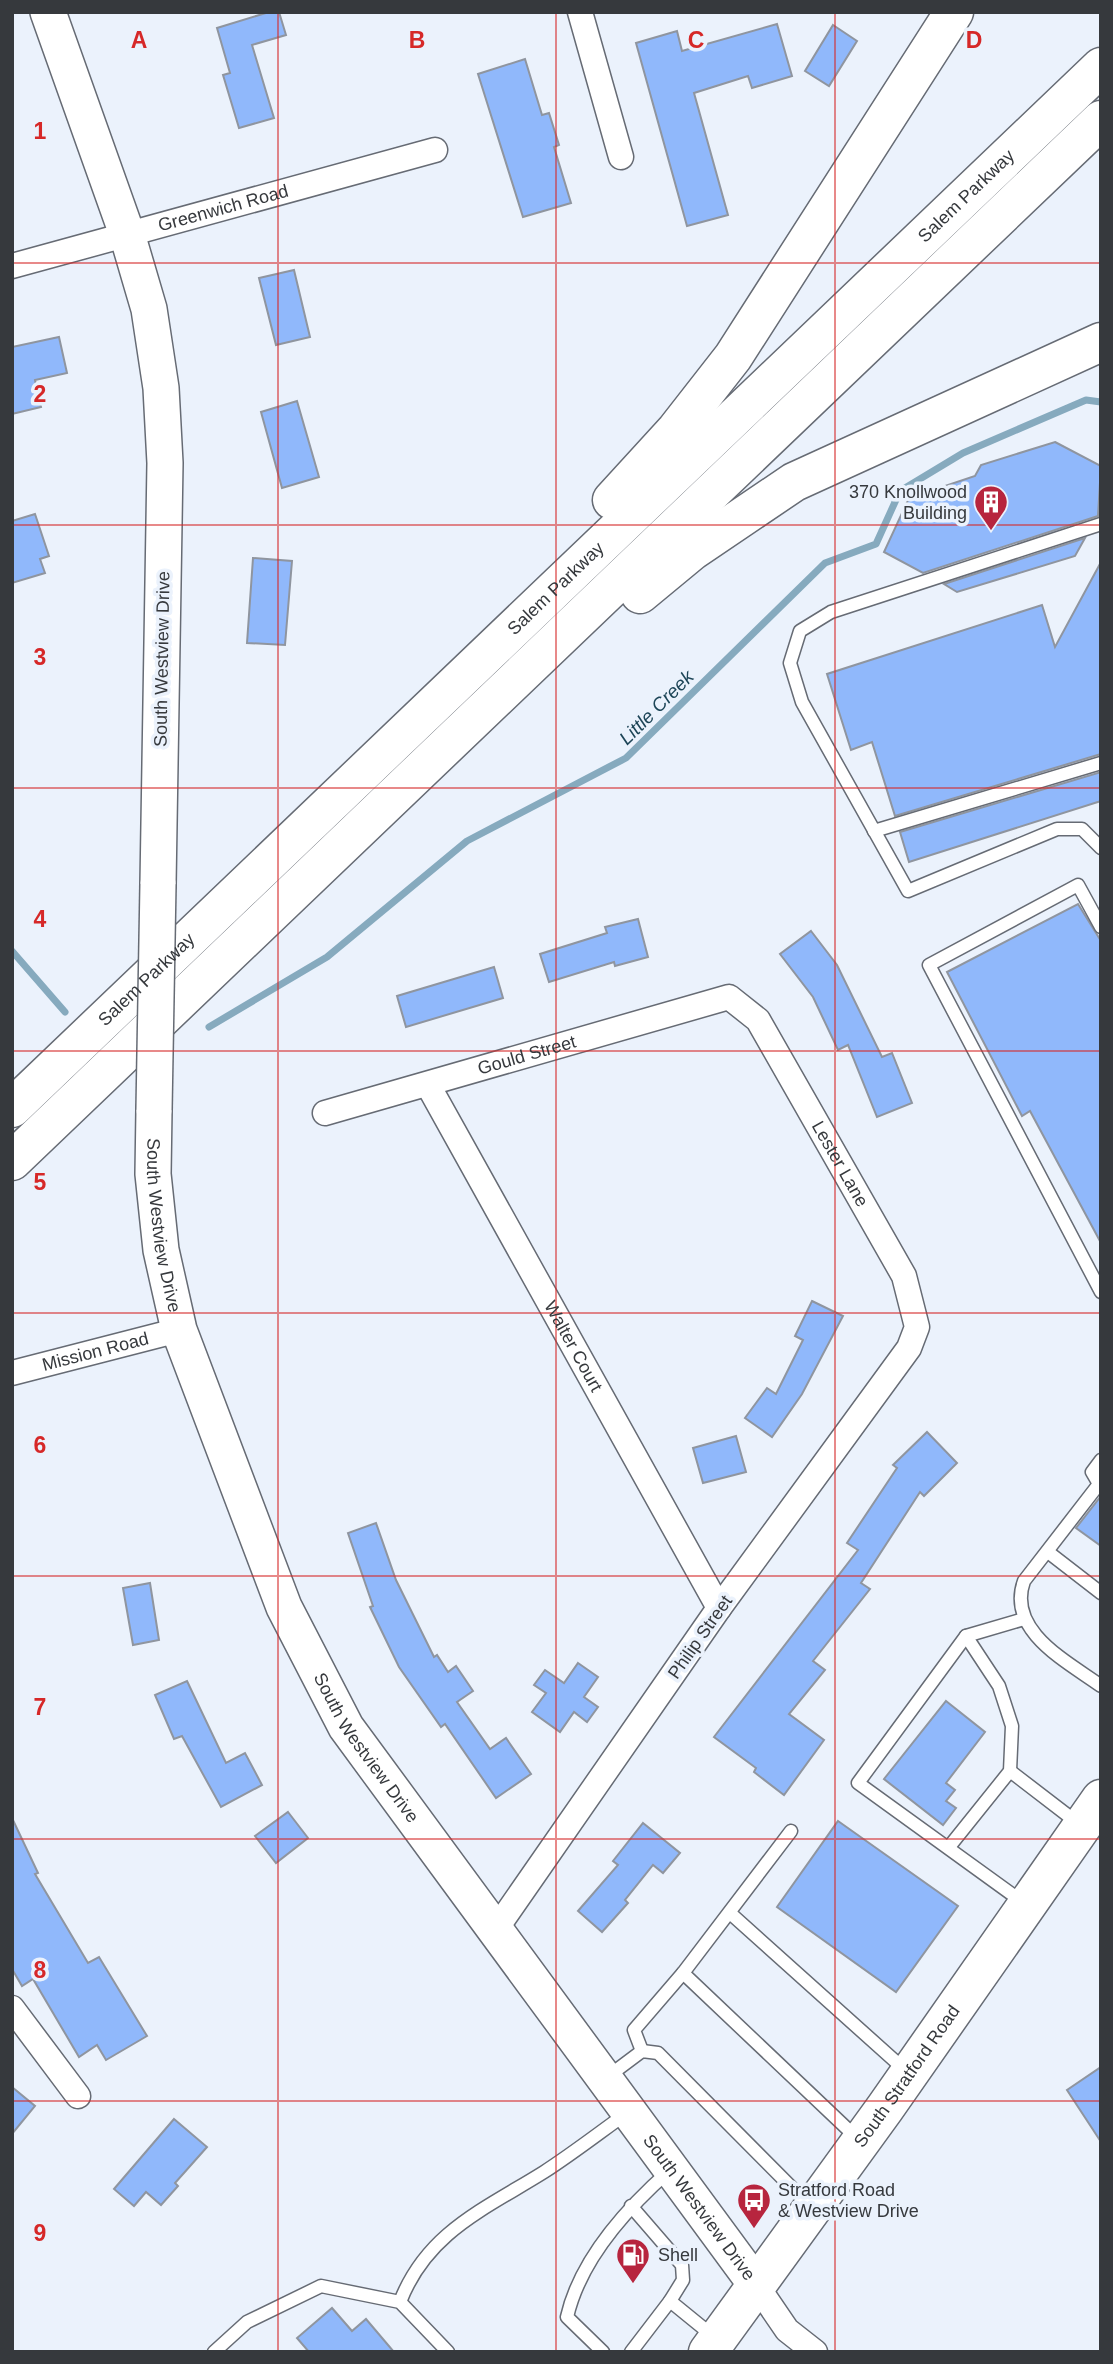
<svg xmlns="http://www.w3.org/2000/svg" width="1113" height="2364" viewBox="0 0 1113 2364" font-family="Helvetica,sans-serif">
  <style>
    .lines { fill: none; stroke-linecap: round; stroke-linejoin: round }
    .stream { stroke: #86aabe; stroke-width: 7 }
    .building { fill: #90b8fb; stroke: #8f959f; stroke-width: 2 }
    .lane-casing { stroke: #666b74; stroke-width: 15 }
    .street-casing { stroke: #666b74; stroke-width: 27 }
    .secondary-casing { stroke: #666b74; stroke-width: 38 }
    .primary-casing { stroke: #666b74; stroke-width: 41 }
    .highway-casing { stroke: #666b74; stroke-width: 41 }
    .lane { stroke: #fff; stroke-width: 12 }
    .street { stroke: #fff; stroke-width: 24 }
    .secondary { stroke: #fff; stroke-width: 35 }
    .primary { stroke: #fff; stroke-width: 38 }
    .highway { stroke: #fff; stroke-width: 38 }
    .secondary-bridge-casing { stroke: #666b74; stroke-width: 38; stroke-linecap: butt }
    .secondary-bridge { stroke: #fff; stroke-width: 35 }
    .grid { fill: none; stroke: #d62828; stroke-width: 2; stroke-opacity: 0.55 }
    .labels { text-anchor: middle; stroke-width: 7; stroke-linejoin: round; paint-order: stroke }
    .street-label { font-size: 18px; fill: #36393d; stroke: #ebf2fc }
    .poi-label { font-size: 18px; fill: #36393d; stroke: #ebf2fc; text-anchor: start }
    .water-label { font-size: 19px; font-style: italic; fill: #1d4557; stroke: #ebf2fc }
    .grid-label { font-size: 23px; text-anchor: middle; font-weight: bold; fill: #d62828; stroke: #ebf2fc; stroke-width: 7; stroke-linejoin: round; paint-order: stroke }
  </style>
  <rect width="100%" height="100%" fill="#ebf2fc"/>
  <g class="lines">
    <g class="stream">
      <path d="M12 951 65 1012"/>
      <path d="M209 1027 327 957 467 841 626 758 825 563 876 544 900 491 963 453 1086 400 1101 402"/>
    </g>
  </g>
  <g class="building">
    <path d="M269 12H279L286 35 252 45 274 118 239 128 223 75 230 73 217 28Z"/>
    <path d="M777 24 792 76 752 88 748 76 694 93 728 215 687 226 636 43 677 31 682 51Z"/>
    <path d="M833 25 857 41 829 86 805 71Z"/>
    <path d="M525 59 542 115 549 113 559 145 554 147 571 203 523 217 478 74Z"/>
    <path d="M294 270 310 337 276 345 259 278Z"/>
    <path d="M59 337 67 373 35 380 41 407 12 414V347Z"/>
    <path d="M297 401 319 477 282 488 261 412Z"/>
    <path d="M1055 442 1101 466 1098 516 923 573 884 552 909 498 975 476 981 465Z"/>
    <path d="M35 514 49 556 40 559 45 573 12 583V521Z"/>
    <path d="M1085 538 1075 556 957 592 944 584Z"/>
    <path d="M253 558 292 561 285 645 247 643Z"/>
    <path d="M1101 562V754L895 816 872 742 851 750 827 674 1042 605 1055 647Z"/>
    <path d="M1101 772V801L909 862 900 832Z"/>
    <path d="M1078 904 1101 941V1243L1030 1111 1022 1116 947 972Z"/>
    <path d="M638 919 648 957 615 966 614 962 549 982 540 954 607 933 605 927Z"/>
    <path d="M811 931 837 965 882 1057 892 1053 912 1103 877 1117 848 1045 838 1050 813 997 780 954Z"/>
    <path d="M494 967 503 998 406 1027 397 996Z"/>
    <path d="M812 1301 843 1316 802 1394 772 1437 745 1418 767 1388 776 1394 803 1340 795 1336Z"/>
    <path d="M927 1432 957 1463 924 1496 920 1492 861 1583 870 1589 813 1661 825 1670 789 1714 824 1740 784 1795 754 1772 756 1768 714 1737 858 1550 847 1543 897 1468 893 1465Z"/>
    <path d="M736 1436 746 1472 703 1483 693 1448Z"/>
    <path d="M1101 1496V1546L1076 1528Z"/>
    <path d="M376 1523 396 1580 434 1657 437 1655 448 1672 456 1666 473 1691 457 1702 490 1749 506 1738 531 1774 496 1798 445 1724 441 1727 399 1667 370 1607 373 1606 348 1533Z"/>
    <path d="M150 1583 159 1640 133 1645 123 1588Z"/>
    <path d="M578 1663 598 1677 584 1697 598 1707 587 1722 574 1712 560 1732 532 1712 546 1693 534 1685 545 1670 564 1683Z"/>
    <path d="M187 1681 226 1763 245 1753 262 1785 221 1807 182 1736 174 1739 155 1695Z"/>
    <path d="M946 1701 985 1732 946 1783 955 1790 946 1801 956 1808 943 1825 884 1779Z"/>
    <path d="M288 1812 308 1838 276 1863 255 1836Z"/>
    <path d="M12 1818 38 1873 35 1874 88 1963 99 1957 147 2036 106 2060 97 2045 79 2057 33 1979 22 1986 12 1969Z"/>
    <path d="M838 1821 958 1906 896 1992 777 1907Z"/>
    <path d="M643 1823 680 1853 663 1873 653 1865 625 1900 628 1903 602 1932 578 1911 618 1865 613 1861Z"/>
    <path d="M1101 2067V2142L1067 2090Z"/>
    <path d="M12 2087 35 2106 12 2134Z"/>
    <path d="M174 2119 207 2147 175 2183 178 2186 161 2205 146 2192 134 2206 114 2189Z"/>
    <path d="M332 2308 352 2331 366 2319 394 2352H309L297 2338Z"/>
  </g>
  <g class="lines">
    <g class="lane-casing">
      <g id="lane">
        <path d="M1101 524 831 612 800 631 790 663 802 702 908 891 1057 829H1082L1101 848"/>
        <path d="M874 831 1101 763"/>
        <path d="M1101 927 1078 885 929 965 1101 1292"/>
        <path d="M1101 1460 1092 1472 1099 1484 1024 1581C1006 1631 1068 1662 1101 1686"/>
        <path d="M1048 1552 1101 1593"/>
        <path d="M1010 1771 1079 1824"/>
        <path d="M949 1847 1010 1771 1012 1726 999 1686 966 1636"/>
        <path d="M1024 1903 858 1783 966 1636 1024 1619"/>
        <path d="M730 1913 905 2070"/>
        <path d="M683 1973 858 2139"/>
        <path d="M642 2051 634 2030 683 1973 791 1831"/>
        <path d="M606 2078 642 2051 658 2053 810 2206"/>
        <path d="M631 2206 682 2265 683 2280 670 2301"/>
        <path d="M400 2302C427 2232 485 2209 544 2172 572 2154 599 2133 627 2113"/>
        <path d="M214 2352 247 2322 321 2286 400 2302 448 2352"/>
        <path d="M603 2352 567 2317C580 2260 626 2209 669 2171"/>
        <path d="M631 2352 670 2301 713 2336"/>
      </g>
    </g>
    <g class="street-casing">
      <g id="street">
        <path d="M580 12 621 157"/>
        <path id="s1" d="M12 266 435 150"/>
        <path id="s2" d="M428 1085 719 1608"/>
        <path id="s3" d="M325 1113 729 997 758 1020 904 1276 917 1327 909 1348 719 1608 496 1929"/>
        <path id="s4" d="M12 1373 179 1330"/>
        <path d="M12 2008 78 2096"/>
        <path d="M757 2286 787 2330 815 2352"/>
      </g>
    </g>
    <g class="secondary-casing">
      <g id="secondary">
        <path d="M48 12 127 234 149 309 161 388 165 463 158 884"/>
        <path id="s5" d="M154 1110 153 1174 161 1250 179 1330 284 1607 346 1727 757 2286"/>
      </g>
    </g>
    <g class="primary-casing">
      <g id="primary">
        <path id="s6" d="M708 2352 885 2108 1101 1799"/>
      </g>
    </g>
    <g class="highway-casing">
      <g id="highway">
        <path d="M612 500 676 430 733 357 954 12"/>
        <path d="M640 594 692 551 794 482 1101 342"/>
        <path id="s7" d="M12 1108 1101 67"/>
        <path d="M12 1161 1101 120"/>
      </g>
    </g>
    <use href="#lane" class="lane"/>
    <use href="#street" class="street"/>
    <use href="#secondary" class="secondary"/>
    <use href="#primary" class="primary"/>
    <use href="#highway" class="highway"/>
    <g class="secondary-bridge-casing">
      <path id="secondary-bridge" d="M154 1110 158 884"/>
    </g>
    <use href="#secondary-bridge" class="secondary-bridge"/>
  </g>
  <path class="grid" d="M278 12V2352M556 12V2352M835 12V2352M12 263H1101M12 525H1101M12 788H1101M12 1051H1101M12 1313H1101M12 1576H1101M12 1839H1101M12 2101H1101"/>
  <defs>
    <g id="building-pin" transform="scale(1.75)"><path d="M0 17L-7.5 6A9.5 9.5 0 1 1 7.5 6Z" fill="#b7253e" stroke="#ebf2fc"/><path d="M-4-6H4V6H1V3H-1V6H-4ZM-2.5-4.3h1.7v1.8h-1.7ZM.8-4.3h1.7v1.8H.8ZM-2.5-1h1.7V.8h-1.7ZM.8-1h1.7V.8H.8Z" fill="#fff"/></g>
    <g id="bus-pin" transform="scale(1.75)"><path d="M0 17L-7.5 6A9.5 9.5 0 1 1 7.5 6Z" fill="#b7253e" stroke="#ebf2fc"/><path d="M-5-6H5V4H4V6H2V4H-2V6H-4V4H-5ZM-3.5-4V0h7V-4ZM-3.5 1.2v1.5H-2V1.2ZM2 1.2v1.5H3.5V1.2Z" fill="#fff"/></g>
    <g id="fuel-pin" transform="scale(1.75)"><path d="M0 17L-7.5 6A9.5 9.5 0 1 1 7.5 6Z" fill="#b7253e" stroke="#ebf2fc"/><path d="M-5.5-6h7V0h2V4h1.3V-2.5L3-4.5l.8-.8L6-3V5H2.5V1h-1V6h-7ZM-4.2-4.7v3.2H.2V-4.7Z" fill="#fff"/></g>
  </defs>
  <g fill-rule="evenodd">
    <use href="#building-pin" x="991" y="502"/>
    <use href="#bus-pin" x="754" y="2200"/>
    <use href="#fuel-pin" x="633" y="2255"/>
  </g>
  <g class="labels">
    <g class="street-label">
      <text dy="6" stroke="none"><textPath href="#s7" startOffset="1320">Salem Parkway</textPath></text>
      <text dy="6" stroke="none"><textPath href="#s1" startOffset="219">Greenwich Road</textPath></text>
      <text dy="6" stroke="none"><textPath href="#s7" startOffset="752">Salem Parkway</textPath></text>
      <text transform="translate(162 659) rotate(-89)" y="6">South Westview Drive</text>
      <text dy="6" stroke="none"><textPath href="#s7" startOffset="186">Salem Parkway</textPath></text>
      <text dy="6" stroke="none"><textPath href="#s3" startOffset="210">Gould Street</textPath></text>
      <text dy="6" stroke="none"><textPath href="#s3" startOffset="623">Lester Lane</textPath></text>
      <text dy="6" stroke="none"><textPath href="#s5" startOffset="116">South Westview Drive</textPath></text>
      <text dy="6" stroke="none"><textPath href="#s2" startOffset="299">Walter Court</textPath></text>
      <text dy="6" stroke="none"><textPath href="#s4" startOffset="86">Mission Road</textPath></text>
      <text transform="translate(700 1637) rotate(-55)" y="6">Philip Street</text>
      <text dy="6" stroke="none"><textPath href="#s5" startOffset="682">South Westview Drive</textPath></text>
      <text dy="6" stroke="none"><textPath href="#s6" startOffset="340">South Stratford Road</textPath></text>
      <text dy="6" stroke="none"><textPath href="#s5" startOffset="1250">South Westview Drive</textPath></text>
    </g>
    <g class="poi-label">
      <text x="967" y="498" text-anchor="end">370 Knollwood<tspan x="967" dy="21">Building</tspan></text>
      <text x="778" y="2196">Stratford Road<tspan x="778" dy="21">&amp; Westview Drive</tspan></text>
      <text x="658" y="2261">Shell</text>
    </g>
    <g class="water-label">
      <text transform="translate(656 707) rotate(-45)" y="7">Little Creek</text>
    </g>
  </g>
  <g class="grid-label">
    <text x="139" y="48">A</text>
    <text x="417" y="48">B</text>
    <text x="696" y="48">C</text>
    <text x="974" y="48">D</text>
    <text x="40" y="139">1</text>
    <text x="40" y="402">2</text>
    <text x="40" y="665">3</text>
    <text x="40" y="927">4</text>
    <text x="40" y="1190">5</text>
    <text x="40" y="1453">6</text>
    <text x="40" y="1715">7</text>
    <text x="40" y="1978">8</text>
    <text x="40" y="2241">9</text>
  </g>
  <rect width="1113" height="2364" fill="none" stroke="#36393d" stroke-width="28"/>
</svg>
